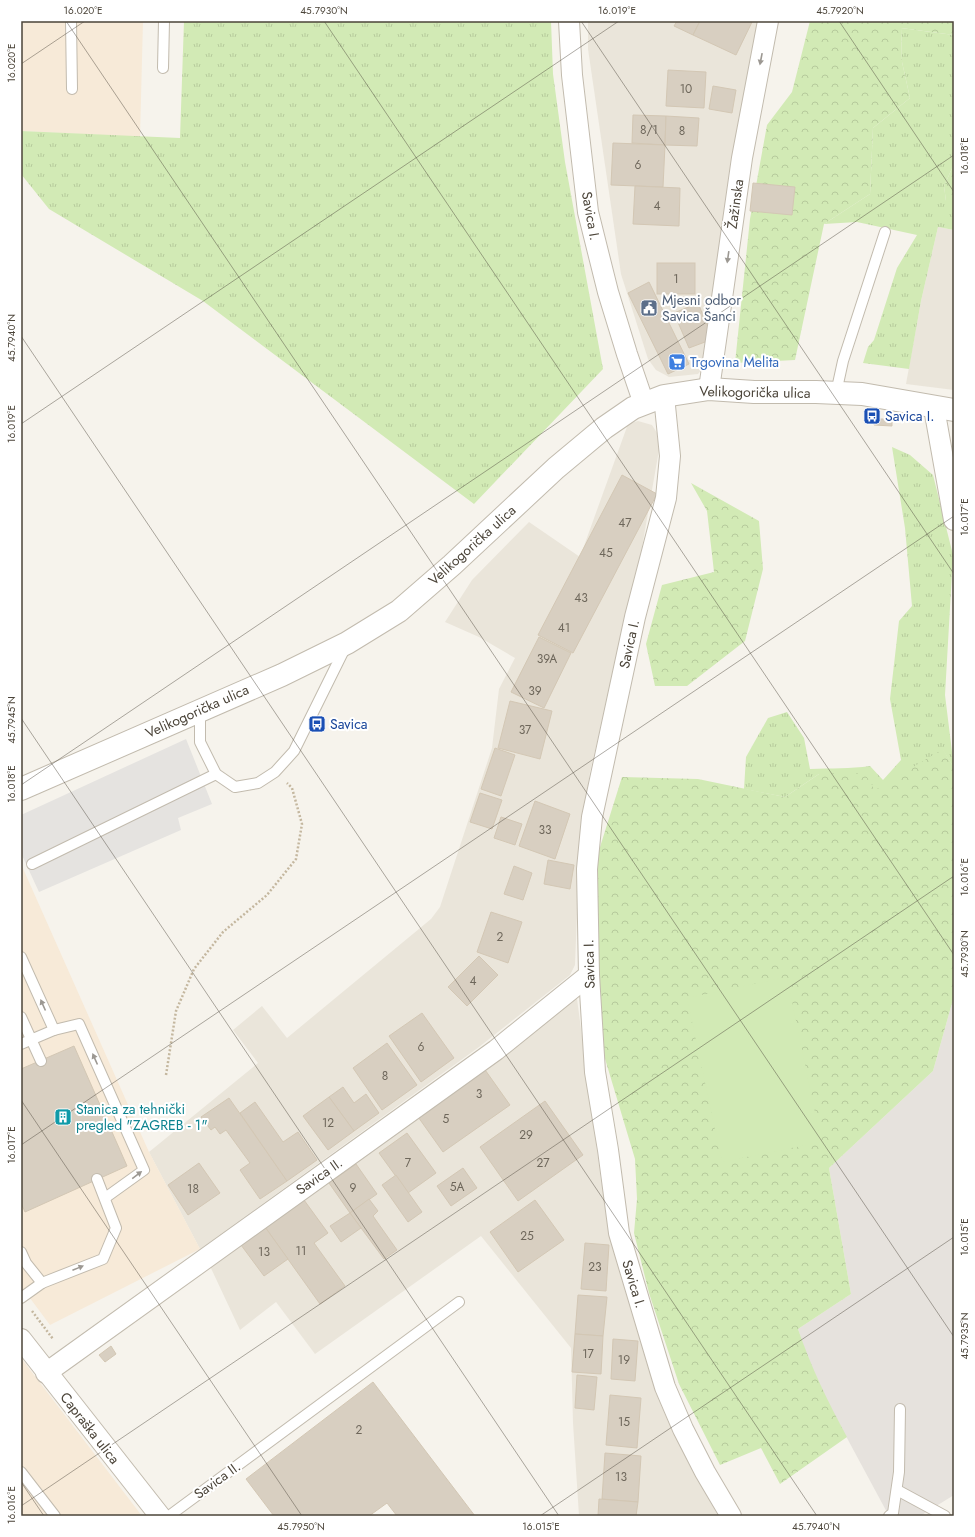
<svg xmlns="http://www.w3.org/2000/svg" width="975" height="1537" viewBox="0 0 975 1537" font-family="Jost,sans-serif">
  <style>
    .residential { fill: #eae5da }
    .commercial { fill: #f7ead8 }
    .industrial { fill: #e6e2dd }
    .grass { fill: url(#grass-tufts) }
    .forest { fill: url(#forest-crowns) }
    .pitch { fill: #d2eab5 }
    .parking { fill: #e5e3e0 }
    .building { fill: #d8cfc1; stroke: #d3c7b4 }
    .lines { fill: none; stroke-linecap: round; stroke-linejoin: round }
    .service-casing { stroke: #c2bbae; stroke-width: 12 }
    .minor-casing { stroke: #c2bbae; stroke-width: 22 }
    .tertiary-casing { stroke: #c2bbae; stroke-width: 24 }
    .path { stroke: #c4b79f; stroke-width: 2.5; stroke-dasharray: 2 2; stroke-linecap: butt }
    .service { stroke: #fff; stroke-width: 10 }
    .minor { stroke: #fff; stroke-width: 20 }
    .tertiary { stroke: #fff; stroke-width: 22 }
    .oneway { fill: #9c9892 }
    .ticks { fill: none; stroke: #4b4439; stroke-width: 1; stroke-opacity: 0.45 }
    .labels { text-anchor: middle; stroke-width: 4; stroke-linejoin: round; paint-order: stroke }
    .number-label { font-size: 12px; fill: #6e675b }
    .street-label { font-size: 14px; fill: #4b4439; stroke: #fff }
    .service-label { font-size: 14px; fill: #4e5e75; stroke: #fff; text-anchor: start }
    .shop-label { font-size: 14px; fill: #366cbe; stroke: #fff; text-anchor: start }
    .transit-label { font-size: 14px; fill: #164399; stroke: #fff; text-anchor: start }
    .culture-label { font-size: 14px; fill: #0d838f; stroke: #fff; text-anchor: start }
    .neatline { fill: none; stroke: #4b4439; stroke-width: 1.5 }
    .ticks-label { font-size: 10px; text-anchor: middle; fill: #4b4439 }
  </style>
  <defs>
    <pattern id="grass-tufts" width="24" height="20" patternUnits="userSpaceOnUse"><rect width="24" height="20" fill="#d2eab5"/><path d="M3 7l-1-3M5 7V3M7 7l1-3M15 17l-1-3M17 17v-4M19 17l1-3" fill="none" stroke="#b6ca9c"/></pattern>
    <pattern id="forest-crowns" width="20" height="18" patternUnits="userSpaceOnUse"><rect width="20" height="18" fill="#d2eab5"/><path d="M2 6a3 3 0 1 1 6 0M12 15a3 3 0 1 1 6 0" fill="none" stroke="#b6ca9c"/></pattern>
  </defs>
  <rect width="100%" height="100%" fill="#f6f3ec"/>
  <g class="residential">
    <path d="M588 21H759L702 369 698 374 669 377 656 370 648 359 621 274 588 49Z"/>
    <path d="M938 227 954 230V390L906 384 921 301Z"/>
    <path d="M638 421 652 425 657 433 659 450 641 553 590 772 580 838 575 965 570 975 479 1047 200 1249 149 1152 258 1063 233 1030 262 1006 287 1038 431 919 440 907 492 748 499 689 515 658 479 637 445 622 472 580 529 522 580 557 628 424Z"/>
    <path d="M576 991 601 1181 653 1377 671 1428 718 1516H579L573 1423 571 1348 481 1236 315 1354 276 1302 240 1330 209 1264Z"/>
  </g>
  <g class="commercial">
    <path d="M21 21H143L140 137 21 131Z"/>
    <path d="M21 864 149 1152 200 1249 50 1325 21 1286Z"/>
    <path d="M21 1358 142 1516H21Z"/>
  </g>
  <path class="industrial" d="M954 996V1495L920 1516H889L826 1399 808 1359 798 1329 851 1294 829 1168 933 1071Z"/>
  <g class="grass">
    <path d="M184 21H551L553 74 565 162 603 369 474 504 203 301 49 209 21 174V131L180 138Z"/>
    <path d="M901 28 954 35V164L944 186 946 201H954V230L938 227 921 301 909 369 863 363 868 347 874 340 897 268 917 235 857 222 824 224 870 194 873 128 910 98 902 62Z"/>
    <path d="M892 447 910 455 933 475 953 555 945 695 954 768 943 750 875 791 819 774 785 797 744 789 746 757 768 718 787 712 804 738 810 769C831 768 850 769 870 766L883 780 901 760 890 699 899 621 912 606 905 528Z"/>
  </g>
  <g class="forest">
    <path d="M810 21H954V35L901 28 902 62 910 98 873 128 870 194 824 224 795 360 735 363 750 219 767 125 792 92Z"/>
    <path d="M954 164V201H946L944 186Z"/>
    <path d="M691 483 759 521 763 569 745 641 687 686H655L646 644 662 585 714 572 707 511Z"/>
    <path d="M943 749 954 768V996L933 1071 829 1168 851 1294 798 1329C811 1367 828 1402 847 1437L780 1484 761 1448 720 1465 679 1384 649 1293 634 1233 637 1199 635 1159 600 1042 595 863 622 777 698 779 785 797 819 774H865L875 790Z"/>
  </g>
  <path class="pitch" d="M787 977 821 1142 722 1162 687 998Z"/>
  <path class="parking" d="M186 739 212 804 178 818 181 830 39 892 21 853V815Z"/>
  <g class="building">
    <path d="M677 21H700L693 35 674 26Z"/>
    <path d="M700 21H749L752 22 736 55 693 35Z"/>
    <path d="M668 70 706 72 704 108 666 106Z"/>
    <path d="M713 86 736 90 732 113 709 109Z"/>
    <path d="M633 115 666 116 665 145 632 143Z"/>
    <path d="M666 116 699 118 697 146 665 145Z"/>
    <path d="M613 143 665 145 663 187 611 185Z"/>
    <path d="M753 183 795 187 792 215 750 211Z"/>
    <path d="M635 186 680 188 679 226 633 224Z"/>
    <rect x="657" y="263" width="38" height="31"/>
    <path d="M649 282 689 364 668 374 628 293Z"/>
    <path d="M698 303 713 339 689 348 674 313Z"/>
    <path d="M874 419H892V426L874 425Z"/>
    <path d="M622 475 657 494 573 653 538 635Z"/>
    <path d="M539 637 571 653 544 708 511 692Z"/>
    <path d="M510 701 552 711 540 759 498 748Z"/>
    <path d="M495 748 515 755 501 796 481 789Z"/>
    <path d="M480 793 502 800 492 829 470 822Z"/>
    <path d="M535 801 570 814 555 859 519 846Z"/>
    <path d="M501 817 522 824 515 845 494 838Z"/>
    <path d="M548 860 574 865 570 889 544 884Z"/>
    <path d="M514 866 532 873 523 900 504 894Z"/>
    <path d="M491 912 522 922 508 963 477 952Z"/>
    <path d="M479 956 498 975 467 1006 448 987Z"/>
    <path d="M422 1013 454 1058 421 1082 389 1036Z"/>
    <path d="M387 1043 417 1085 382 1110 353 1068Z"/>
    <path d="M74 1046 127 1166 25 1212 21 1203V1069Z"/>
    <path d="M483 1067 510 1105 443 1152 416 1114Z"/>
    <path d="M343 1087 354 1103 366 1094 379 1113 354 1131 329 1097Z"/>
    <path d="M329 1097 354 1131 328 1150 303 1116Z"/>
    <path d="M229 1098 287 1181 260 1199 240 1170 250 1163 226 1130 220 1134 215 1127 211 1130 201 1117Z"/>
    <path d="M545 1101 583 1155 518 1201 480 1147Z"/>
    <path d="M255 1102 283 1142 298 1132 317 1160 287 1181 240 1113Z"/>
    <path d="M407 1133 436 1173 408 1193 379 1153Z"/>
    <path d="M199 1163 220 1193 188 1215 168 1185Z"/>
    <path d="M356 1164 377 1194 350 1213 329 1183Z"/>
    <path d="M463 1168 477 1188 451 1206 437 1186Z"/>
    <path d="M396 1175 422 1212 408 1222 382 1185Z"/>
    <path d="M369 1199 378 1211 373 1216 397 1250 384 1259 350 1213Z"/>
    <path d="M304 1200 328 1233 314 1243 345 1286 320 1304 265 1227Z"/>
    <path d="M535 1200 564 1240 518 1272 490 1232Z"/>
    <path d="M350 1213 361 1228 341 1242 330 1226Z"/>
    <path d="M265 1227 288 1259 264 1276 241 1245Z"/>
    <path d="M585 1243 609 1245 606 1291 581 1289Z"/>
    <path d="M578 1295 607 1297 603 1336 575 1334Z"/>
    <path d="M575 1334 603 1336 601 1374 572 1372Z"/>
    <path d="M613 1339 638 1341 635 1381 611 1379Z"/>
    <path d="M111 1346 116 1354 105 1362 99 1355Z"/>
    <path d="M577 1375 597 1377 594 1410 575 1408Z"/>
    <path d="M373 1382 475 1516H397L387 1503 369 1516H274L246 1479Z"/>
    <path d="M610 1395 641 1398 637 1448 606 1445Z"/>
    <path d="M605 1453 641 1456 638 1502 602 1499Z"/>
    <path d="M599 1499 638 1502 636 1516H598Z"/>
  </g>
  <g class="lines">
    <g class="service-casing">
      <g id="service">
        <path d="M71 21 72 89"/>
        <path d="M163 68 164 21"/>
        <path d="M836 393 843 361 885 232"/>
        <path d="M200 710V742L216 774 235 787 258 783 275 772 294 751 345 648"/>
        <path d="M32 864 216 774"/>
        <path d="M21 957 54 1030 21 1044"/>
        <path d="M21 1017 41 1061"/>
        <path d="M54 1030 79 1024 144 1170 105 1198"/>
        <path d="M21 1252 26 1263 42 1283"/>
        <path d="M21 1298 42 1283 103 1259 116 1228 97 1179"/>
        <path d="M21 1472 55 1516"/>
        <path d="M897 1490 945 1516"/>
        <path d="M169 1516 459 1302"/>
        <path d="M889 1516 893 1513 899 1472 900 1409"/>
      </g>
    </g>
    <g class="minor-casing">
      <g id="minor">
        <path d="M569 21 572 75 588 212 608 292 627 354 644 404"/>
        <path d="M709 389 742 158 768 21"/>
        <path d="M664 396 670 456 666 498 635 617 592 817 587 869 589 975 595 1072 608 1150 619 1233 665 1387 683 1429 705 1472 731 1516"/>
        <path d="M934 408 954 520"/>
        <path d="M21 1339 160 1516"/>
        <path d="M46 1373 496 1050 589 975"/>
      </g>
    </g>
    <g class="tertiary-casing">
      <path id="tertiary" d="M21 789 282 675 347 643 399 611 452 565 556 468 604 428 633 408 664 396 709 389 754 392H816L862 394 954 410"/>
    </g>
    <g class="path">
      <path d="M166 1075 176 1011 194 969 223 932 267 895 296 859 302 824 292 788 287 783"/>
      <path d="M32 1311 53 1339"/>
    </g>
    <use href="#service" class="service"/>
    <use href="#minor" class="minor"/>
    <use href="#tertiary" class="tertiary"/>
  </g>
  <defs><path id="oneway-solid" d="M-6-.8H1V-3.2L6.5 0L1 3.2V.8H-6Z"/></defs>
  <g class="oneway">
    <use href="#oneway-solid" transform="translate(761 59) rotate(101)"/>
    <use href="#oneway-solid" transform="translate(728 257) rotate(98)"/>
    <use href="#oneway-solid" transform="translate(43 1005) rotate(-114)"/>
    <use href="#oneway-solid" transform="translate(95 1059) rotate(-114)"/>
    <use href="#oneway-solid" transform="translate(137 1175) rotate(-37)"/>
    <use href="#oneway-solid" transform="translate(78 1268) rotate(-22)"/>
  </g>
  <path class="ticks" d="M66 21 954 1337M324 21 954 955M581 21 954 574M839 21 954 192M21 64 85 21M21 336 817 1516M21 424 619 21M21 718 559 1516M21 785 954 155M21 1100 302 1516M21 1145 954 516M21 1482 44 1516M21 1506 954 876M540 1516 954 1237"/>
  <defs>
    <g id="civic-square" transform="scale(0.9)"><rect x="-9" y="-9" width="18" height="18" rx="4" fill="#5c6f8a" stroke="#fff"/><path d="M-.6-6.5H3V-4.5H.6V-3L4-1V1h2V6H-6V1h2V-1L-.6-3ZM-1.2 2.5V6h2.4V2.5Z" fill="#fff"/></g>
    <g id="supermarket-square" transform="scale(0.9)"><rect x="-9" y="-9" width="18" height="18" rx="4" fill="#3f7fe0" stroke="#fff"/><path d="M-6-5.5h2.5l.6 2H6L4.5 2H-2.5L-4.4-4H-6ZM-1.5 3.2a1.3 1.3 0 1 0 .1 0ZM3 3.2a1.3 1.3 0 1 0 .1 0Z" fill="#fff"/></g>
    <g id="bus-square" transform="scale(0.9)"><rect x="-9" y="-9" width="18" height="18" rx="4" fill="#1a4fb4" stroke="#fff"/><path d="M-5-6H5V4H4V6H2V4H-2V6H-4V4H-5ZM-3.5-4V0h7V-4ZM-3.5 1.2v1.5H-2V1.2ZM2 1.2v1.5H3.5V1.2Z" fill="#fff"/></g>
    <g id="building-square" transform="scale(0.9)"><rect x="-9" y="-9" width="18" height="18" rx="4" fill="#0f9aa8" stroke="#fff"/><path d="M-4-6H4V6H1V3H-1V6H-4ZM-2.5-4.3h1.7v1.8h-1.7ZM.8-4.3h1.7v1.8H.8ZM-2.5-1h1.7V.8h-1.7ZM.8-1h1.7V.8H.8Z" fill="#fff"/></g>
  </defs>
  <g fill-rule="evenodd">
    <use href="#civic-square" x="649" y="308"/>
    <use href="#supermarket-square" x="677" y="362"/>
    <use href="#bus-square" x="872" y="416"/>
    <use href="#bus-square" x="317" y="724"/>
    <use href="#building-square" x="63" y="1117"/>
  </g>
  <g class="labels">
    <g class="number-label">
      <text x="686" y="93">10</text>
      <text x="649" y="134">8/1</text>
      <text x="682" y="135">8</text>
      <text x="638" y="169">6</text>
      <text x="657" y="210">4</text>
      <text x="676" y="283">1</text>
      <text x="625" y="527">47</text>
      <text x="606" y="557">45</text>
      <text x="581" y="602">43</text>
      <text x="564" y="632">41</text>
      <text x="547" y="663">39A</text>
      <text x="535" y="695">39</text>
      <text x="525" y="734">37</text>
      <text x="545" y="834">33</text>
      <text x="500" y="941">2</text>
      <text x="473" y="985">4</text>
      <text x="421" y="1051">6</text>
      <text x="385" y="1080">8</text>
      <text x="479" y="1098">3</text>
      <text x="446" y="1123">5</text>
      <text x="328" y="1127">12</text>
      <text x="526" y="1139">29</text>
      <text x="408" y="1167">7</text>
      <text x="543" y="1167">27</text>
      <text x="457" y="1191">5A</text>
      <text x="353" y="1192">9</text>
      <text x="193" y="1193">18</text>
      <text x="527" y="1240">25</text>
      <text x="301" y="1255">11</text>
      <text x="264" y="1256">13</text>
      <text x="595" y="1271">23</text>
      <text x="588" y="1358">17</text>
      <text x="624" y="1364">19</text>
      <text x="624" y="1426">15</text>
      <text x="359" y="1434">2</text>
      <text x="621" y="1481">13</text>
    </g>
    <g class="street-label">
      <text transform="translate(735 204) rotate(-82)" y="5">Žažinska</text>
      <text transform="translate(591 216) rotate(80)" y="5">Savica I.</text>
      <text transform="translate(755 392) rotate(1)" y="5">Velikogorička ulica</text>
      <text transform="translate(472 545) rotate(-42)" y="5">Velikogorička ulica</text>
      <text transform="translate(629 644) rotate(-78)" y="5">Savica I.</text>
      <text transform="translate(197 711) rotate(-24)" y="5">Velikogorička ulica</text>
      <text transform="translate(589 964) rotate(-92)" y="5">Savica I.</text>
      <text transform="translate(319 1176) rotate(-35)" y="5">Savica II.</text>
      <text transform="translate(634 1284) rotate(73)" y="5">Savica I.</text>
      <text transform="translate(90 1428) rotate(52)" y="5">Capraška ulica</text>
      <text transform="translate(217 1480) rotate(-36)" y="5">Savica II.</text>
    </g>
    <g class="service-label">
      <text x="662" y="305">Mjesni odbor<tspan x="662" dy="16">Savica Šanci</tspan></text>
    </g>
    <g class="shop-label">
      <text x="690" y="367">Trgovina Melita</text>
    </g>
    <g class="transit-label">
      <text x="885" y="421">Savica I.</text>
      <text x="330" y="729">Savica</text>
    </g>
    <g class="culture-label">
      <text x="76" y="1114">Stanica za tehnički<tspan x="76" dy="16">pregled "ZAGREB - 1"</tspan></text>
    </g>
  </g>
  <rect width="975" height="1537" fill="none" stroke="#ffffff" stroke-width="44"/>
  <rect x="22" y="22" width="931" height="1493" class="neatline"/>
  <g class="ticks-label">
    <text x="83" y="14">16.020°E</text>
    <text x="324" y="14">45.7930°N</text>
    <text x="617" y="14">16.019°E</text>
    <text x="840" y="14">45.7920°N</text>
    <text transform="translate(11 63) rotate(-90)" y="4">16.020°E</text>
    <text transform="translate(964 156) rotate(-90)" y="4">16.018°E</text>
    <text transform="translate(11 338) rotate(-90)" y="4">45.7940°N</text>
    <text transform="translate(11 424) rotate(-90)" y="4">16.019°E</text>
    <text transform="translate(964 517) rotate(-90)" y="4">16.017°E</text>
    <text transform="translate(11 720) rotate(-90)" y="4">45.7945°N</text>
    <text transform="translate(11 784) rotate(-90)" y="4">16.018°E</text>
    <text transform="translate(964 877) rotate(-90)" y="4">16.016°E</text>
    <text transform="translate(964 954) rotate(-90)" y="4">45.7930°N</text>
    <text transform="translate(11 1145) rotate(-90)" y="4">16.017°E</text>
    <text transform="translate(964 1237) rotate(-90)" y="4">16.015°E</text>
    <text transform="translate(964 1336) rotate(-90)" y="4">45.7935°N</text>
    <text transform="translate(11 1505) rotate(-90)" y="4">16.016°E</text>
    <text x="301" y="1530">45.7950°N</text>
    <text x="541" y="1530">16.015°E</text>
    <text x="816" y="1530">45.7940°N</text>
  </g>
</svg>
